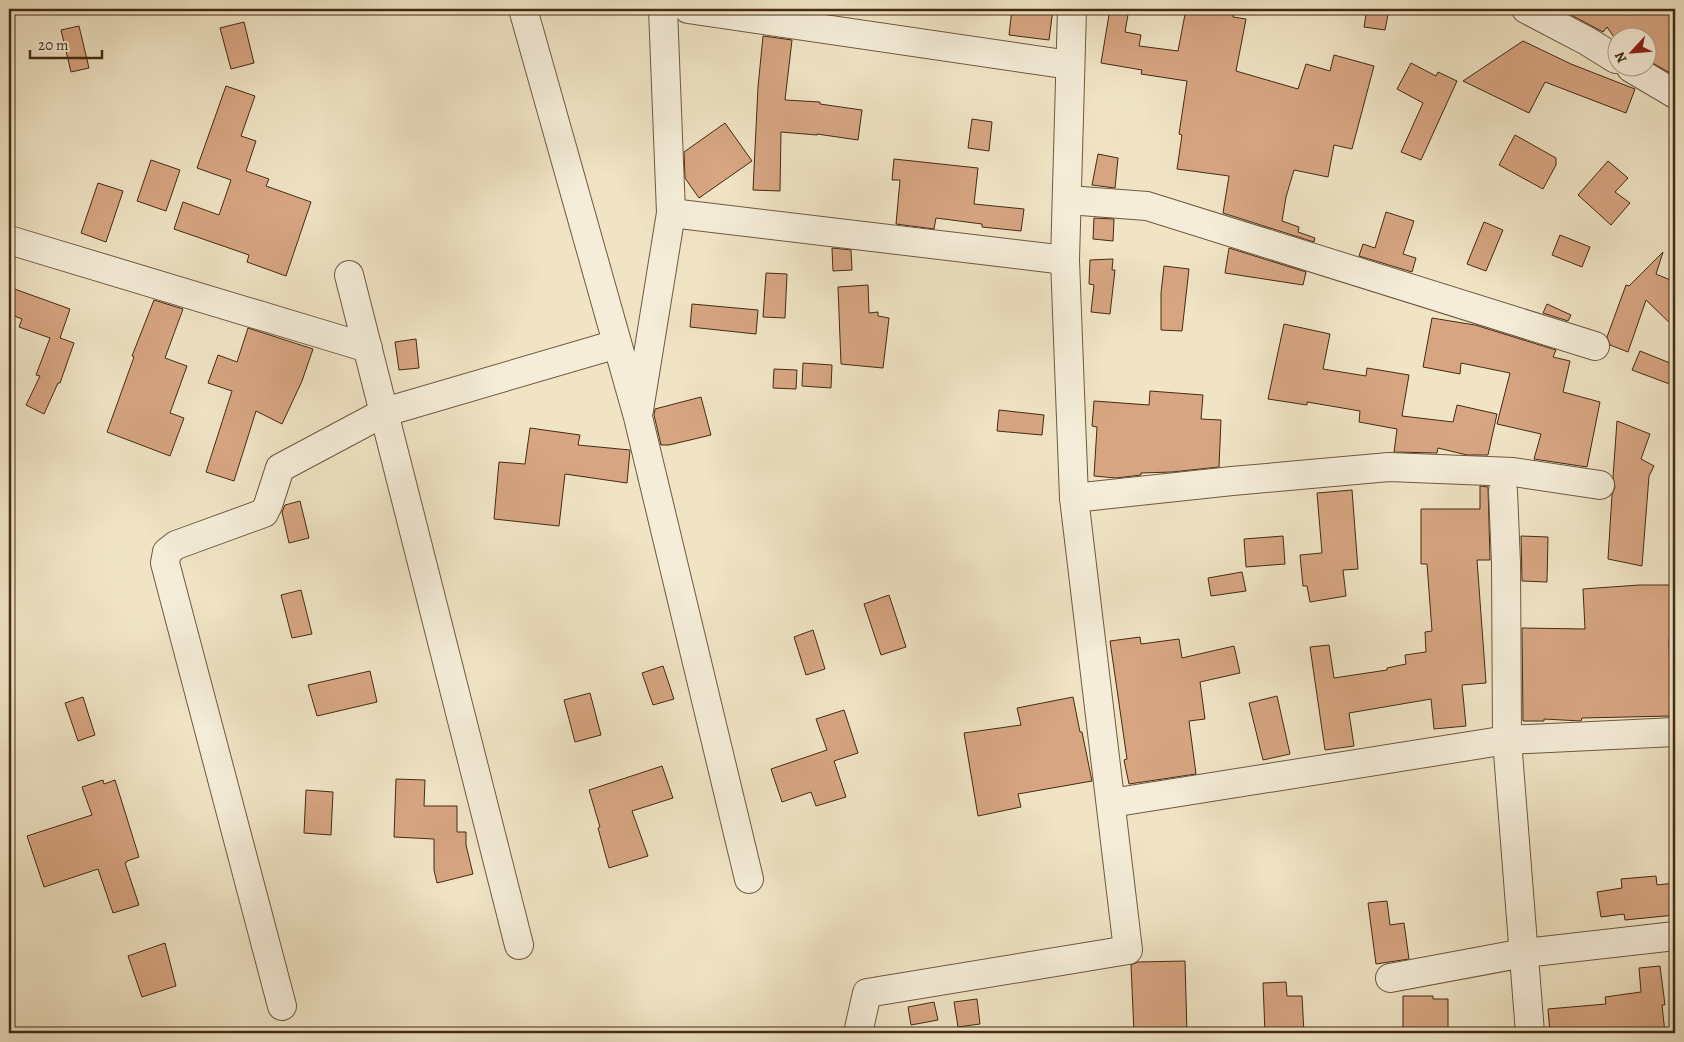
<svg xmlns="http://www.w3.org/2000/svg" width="1684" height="1042" viewBox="0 0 1684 1042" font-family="Alegreya,serif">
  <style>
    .building { fill: #d7a582; stroke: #442b12 }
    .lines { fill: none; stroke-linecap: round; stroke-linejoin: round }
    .minor-casing { stroke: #6f593f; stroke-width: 30 }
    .minor { stroke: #f5edd9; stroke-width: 28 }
  </style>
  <rect width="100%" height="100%" fill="#f0e4c5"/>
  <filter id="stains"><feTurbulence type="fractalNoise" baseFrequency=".004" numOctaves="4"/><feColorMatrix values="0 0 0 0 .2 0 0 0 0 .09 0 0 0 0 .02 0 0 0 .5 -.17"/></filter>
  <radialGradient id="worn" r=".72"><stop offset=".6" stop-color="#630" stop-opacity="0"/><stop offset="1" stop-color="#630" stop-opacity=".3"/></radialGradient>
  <g class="building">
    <path d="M1012 9H1053L1049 40 1009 35Z"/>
    <path d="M1110 9H1129L1125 32 1141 35 1139 46 1178 51 1186 9H1234L1233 17 1246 19 1236 71 1298 89 1306 64 1330 71 1334 55 1374 66 1352 149 1334 145 1328 177 1294 170 1286 197 1282 221 1299 227 1298 232 1315 238 1314 242 1223 213 1229 176 1177 169 1182 135 1179 134 1187 81 1141 74 1142 70 1101 63Z"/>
    <path d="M1367 9H1389L1385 30 1364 27Z"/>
    <path d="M1564 9H1622L1621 10 1627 15 1636 9H1675V76L1646 59V38H1616V40L1607 27 1603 32 1573 16Z"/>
    <path d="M244 22 254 63 231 69 220 28Z"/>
    <path d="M79 26 89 68 71 72 61 30Z"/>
    <path d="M763 36 792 40 785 100 820 102V104L862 110 858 140 817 134V135L781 132 780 191 753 190 758 87Z"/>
    <path d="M1523 41 1571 64 1635 89 1626 113 1545 82 1529 113 1463 81Z"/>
    <path d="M1411 63 1436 76 1438 72 1457 81 1421 160 1401 152 1423 103 1397 89Z"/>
    <path d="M226 86 255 96 241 136 256 141 246 171 269 179 266 186 311 202 286 276 247 262 249 255 174 229 183 202 219 215 231 180 197 168Z"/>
    <path d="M972 119 992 122 989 151 968 148Z"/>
    <path d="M725 123 752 161 699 198 685 178 684 152Z"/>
    <path d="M1515 135 1556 158V165L1543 189 1499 165Z"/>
    <path d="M1098 154 1118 158 1115 188 1092 185Z"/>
    <path d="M894 159 978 168 974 204 1024 209 1021 231 982 227V224L936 218 934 229 896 224 900 180H892Z"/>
    <path d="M151 160 180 170 166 211 137 201Z"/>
    <path d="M1608 161 1628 178 1615 192 1630 203 1611 225 1578 195Z"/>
    <path d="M98 183 123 191 106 242 81 233Z"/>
    <path d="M1386 212 1414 221 1403 254 1416 258 1412 272 1359 256 1363 244 1375 248Z"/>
    <path d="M1094 218 1114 219 1113 241 1093 239Z"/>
    <path d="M1484 222 1503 230 1486 271 1467 264Z"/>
    <path d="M1560 235 1590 247 1582 267 1552 255Z"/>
    <path d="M832 248 851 250 852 270 833 271Z"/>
    <path d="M1229 248 1306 272 1303 285 1225 273Z"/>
    <path d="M1663 252 1656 274 1675 282V328L1646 300 1628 352 1610 345 1607 337 1626 285 1629 286Z"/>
    <path d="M1113 259 1112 270H1115L1110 314 1091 312 1094 285 1089 284 1090 260Z"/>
    <path d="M1164 266 1189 269 1182 331 1161 330V293Z"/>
    <path d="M766 273 787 274 785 318 763 317Z"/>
    <path d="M868 285 869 313 878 312V316L889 318 883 368 841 364 838 287Z"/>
    <path d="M9 287 70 309 60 338 74 343 60 383H58L44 414 26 405 40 376 36 375 50 338 19 327 22 319 9 314Z"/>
    <path d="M154 300 183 309 165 358 187 366 170 413 184 418 170 456 107 432 134 357 132 356Z"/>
    <path d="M692 304 758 310 756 334 690 327Z"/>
    <path d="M1547 304 1571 315 1568 321 1543 313Z"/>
    <path d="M1432 318 1475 325 1556 350 1553 357 1570 361 1563 392 1600 402 1587 467 1534 459 1541 434 1497 424 1510 373 1461 363 1460 374 1423 367Z"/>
    <path d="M1284 324 1330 334 1323 369 1366 376 1367 368 1409 375 1402 416 1453 422 1457 405 1497 414 1488 455H1467L1438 448 1437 453 1394 452 1397 429 1359 422 1360 411 1307 402V405L1268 399Z"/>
    <path d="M248 328 313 349 302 381 282 424 256 411 234 481 206 472 232 391 208 383 218 355 237 362Z"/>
    <path d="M416 339 419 368 399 370 395 342Z"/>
    <path d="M1640 351 1675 365V386L1632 370Z"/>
    <path d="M803 363 832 365 831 388 802 386Z"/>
    <path d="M774 369 797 370 796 389 773 388Z"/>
    <path d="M1150 391 1203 395 1201 419 1221 420 1219 467 1172 472 1141 473V475L1116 478 1094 476 1097 427 1092 426 1094 401 1149 405Z"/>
    <path d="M701 397 711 435 669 445H661L654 415 655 409Z"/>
    <path d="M999 410 1044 415 1042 435 997 431Z"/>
    <path d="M1617 421 1650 434 1641 459 1654 466 1649 476 1642 566 1608 559 1612 495 1615 487 1613 477Z"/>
    <path d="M530 428 580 435 578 445 630 450 627 483 565 474 559 526 494 519 499 462 525 464Z"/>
    <path d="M1480 486 1488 487 1490 560H1477L1486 683 1462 685 1466 726 1434 729 1431 699 1349 713 1354 746 1325 750 1310 647 1329 645 1334 678 1387 670V668L1406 664 1405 655 1426 652 1425 632 1432 631 1427 564H1421V509H1480Z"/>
    <path d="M1352 490 1358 569 1343 570 1346 596 1310 602 1307 586H1303L1300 555 1322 553 1317 493Z"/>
    <path d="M300 501 309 538 289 543 282 512 285 505Z"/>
    <path d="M1283 536 1285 564 1246 567 1244 539Z"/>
    <path d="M1521 536 1548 537 1547 582 1522 581Z"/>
    <path d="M1242 572 1246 591 1211 596 1208 578Z"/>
    <path d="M1639 585H1675V640L1669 639 1671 716 1582 718 1581 721 1544 719V721H1523L1522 628 1585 629 1583 589Z"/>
    <path d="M301 590 312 634 292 638 281 595Z"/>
    <path d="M889 595 906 647 881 655 864 604Z"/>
    <path d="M813 630 825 669 806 675 794 637Z"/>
    <path d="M1140 637 1141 644 1179 639 1182 658 1234 646 1240 673 1200 682 1205 719 1189 721 1196 774 1129 784 1124 760 1127 759 1110 641Z"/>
    <path d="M663 666 674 699 653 705 642 673Z"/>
    <path d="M370 671 377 702 317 716 308 685Z"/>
    <path d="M590 693 601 735 575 742 564 700Z"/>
    <path d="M1277 696 1290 754 1263 760 1249 703Z"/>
    <path d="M83 697 95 735 78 741 65 703Z"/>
    <path d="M1073 697 1080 732H1082L1092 781 1018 794 1021 807 978 816 964 733 1021 725 1017 708Z"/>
    <path d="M844 710 858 753 834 761 846 797 816 806 811 792 782 802 771 769 827 750 816 719Z"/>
    <path d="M662 766 673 798 632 811 648 856 609 868 598 828 600 827 589 790Z"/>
    <path d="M396 779 425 780 424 806H457V832H466V845L473 874 437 883 434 870V839L394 837Z"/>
    <path d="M103 780 104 784 115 780 139 857 127 861V862L125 863 139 905 113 913 98 869 44 887 27 836 92 815 82 787Z"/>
    <path d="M306 790 333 792 331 835 304 833Z"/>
    <path d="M1656 876 1657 885 1675 883V915L1625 920 1624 914 1601 917 1597 892 1622 888 1621 879Z"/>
    <path d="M1387 901 1390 925 1404 923 1409 959 1376 964 1368 903Z"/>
    <path d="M165 943 176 986 142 997 128 956Z"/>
    <path d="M1185 961 1187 1033H1134L1131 965 1138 962Z"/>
    <path d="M1660 966 1665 1005H1662L1665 1033H1550L1548 1009 1606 1004 1605 997 1641 992 1639 968Z"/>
    <path d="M1286 982 1287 996H1302L1304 1033H1265L1263 983Z"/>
    <path d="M1403 996H1433V999H1448V1033H1403Z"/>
    <path d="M977 999 980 1024 958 1027 954 1002Z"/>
    <path d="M934 1002 938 1020 911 1025 908 1007Z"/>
  </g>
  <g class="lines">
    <g class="minor-casing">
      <g id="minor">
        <path d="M523 9 638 417 749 879"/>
        <path d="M688 9 1070 65"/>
        <path d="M1526 9 1587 41 1616 59"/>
        <path d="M1631 68 1675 94"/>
        <path d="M1068 200 1147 206 1595 346"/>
        <path d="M671 213 1065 260"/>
        <path d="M9 240 368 348"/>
        <path d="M349 275 519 945"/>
        <path d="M639 410 671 213 663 9"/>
        <path d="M1503 491 1506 563 1507 740 1530 1033"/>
        <path d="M1074 498 1232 481 1389 467 1513 472 1600 485"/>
        <path d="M1111 803 1507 740 1675 732"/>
        <path d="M1390 978 1524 953 1675 936"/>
        <path d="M282 1006 165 563 167 552 176 545 264 513 268 505 280 468 385 412 617 344"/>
        <path d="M858 1033 867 993 1128 950 1074 498 1065 260 1072 9"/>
      </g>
    </g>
    <use href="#minor" class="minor"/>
  </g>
  <rect width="1684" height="1042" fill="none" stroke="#f0e4c5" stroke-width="30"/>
  <rect x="10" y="10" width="1664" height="1022" fill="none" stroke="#442b12" stroke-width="2.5"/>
  <rect x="15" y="15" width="1654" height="1012" fill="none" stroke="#442b12"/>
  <g transform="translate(1632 52) rotate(244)"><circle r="24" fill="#f5edd9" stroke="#ae9f89"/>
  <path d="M0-4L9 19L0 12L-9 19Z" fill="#8f2418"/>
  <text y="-8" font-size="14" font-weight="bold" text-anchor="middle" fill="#442b12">N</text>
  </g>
  <path d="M30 50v8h72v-8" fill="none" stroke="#442b12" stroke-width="2.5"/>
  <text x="38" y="50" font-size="15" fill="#442b12" stroke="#f5edd9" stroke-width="4" paint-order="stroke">20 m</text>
  <rect width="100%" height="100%" filter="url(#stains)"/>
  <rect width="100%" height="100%" fill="url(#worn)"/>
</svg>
